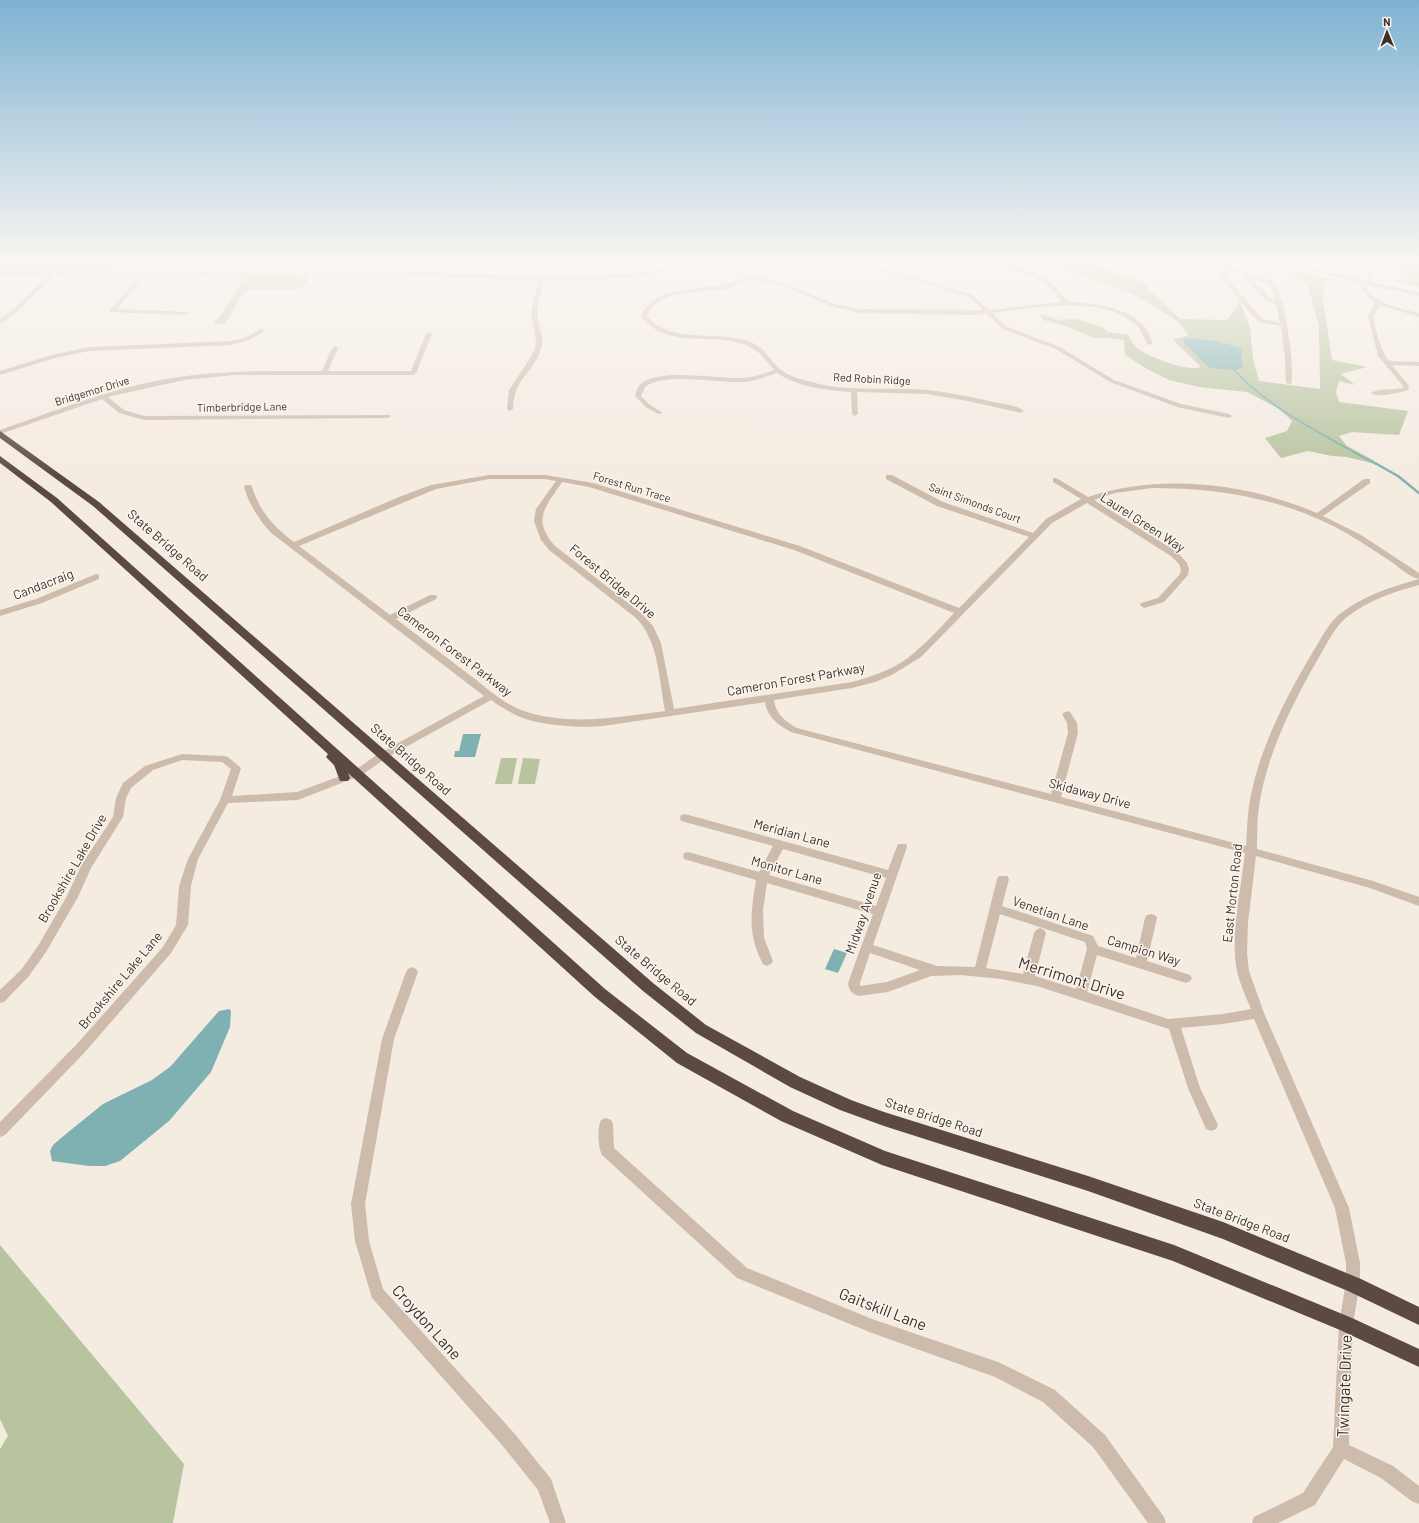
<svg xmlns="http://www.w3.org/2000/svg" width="1419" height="1523" viewBox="0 0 1419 1523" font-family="Barlow,sans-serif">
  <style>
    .green { fill: #b8c4a0 }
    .water { fill: #7fb0b2 }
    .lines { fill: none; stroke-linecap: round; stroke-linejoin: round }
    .stream-far1 { stroke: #7fb0b2; stroke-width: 2 }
    .stream { stroke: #7fb0b2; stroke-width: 2.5 }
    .street { fill: #cdbbac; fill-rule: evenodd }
    .highway { fill: #5c4a42; fill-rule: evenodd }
    .labels { text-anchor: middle; stroke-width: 3; stroke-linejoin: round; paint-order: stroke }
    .far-street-label { font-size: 11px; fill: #3b302b; stroke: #fbf5ee }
    .street-label { font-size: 13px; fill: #3b302b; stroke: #fbf5ee }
    .near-street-label { font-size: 16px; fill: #3b302b; stroke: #fbf5ee }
  </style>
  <rect width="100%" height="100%" fill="#f4ebe1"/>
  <g class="green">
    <path d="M0 263H115L110 269H0Z"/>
    <path d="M1048 263H1088L1141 281 1180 319 1227 320 1240 301 1250 327 1253 359 1259 381 1320 389 1319 326 1307 284 1293 273 1249 263H1262L1349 283 1324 280 1323 300 1332 360 1367 367 1341 374 1355 385 1339 381 1336 392 1339 402 1408 411 1399 435 1352 432 1339 436 1347 446 1375 461 1371 463 1347 457 1332 456 1308 451 1281 458 1265 438 1287 431 1292 421 1279 409 1247 392 1199 387 1169 380 1147 369 1125 355 1124 340 1108 338H1093L1066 326 1043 320 1040 314 1060 320 1076 319 1102 327 1108 332 1128 335C1131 339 1133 345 1137 348 1149 357 1187 372 1201 367L1173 340 1188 335 1178 321 1134 295Z"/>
    <path d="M1396 263H1419V287L1394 281 1406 280 1408 274Z"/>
    <path d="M198 274 309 276 310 278 301 289 248 290 244 292 225 324 213 323 220 317 243 279 240 277H195Z"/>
    <path d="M501 758H517L512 784H495Z"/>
    <path d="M523 758 540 759 535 784H518Z"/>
    <path d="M0 1245 184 1464 173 1523H0V1449L8 1436 0 1419Z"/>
  </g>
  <g class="water">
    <path d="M1186 338 1217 341 1240 348 1243 351 1241 358 1243 368 1234 370 1209 368 1185 344 1183 339Z"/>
    <path d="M463 734H481L475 757H454L455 751H459Z"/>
    <path d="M834 949 847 953 838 973 825 969Z"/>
    <path d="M229 1009 231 1011 230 1027 211 1072 169 1121 120 1161 105 1166H89L52 1161 50 1151 53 1145 61 1138 103 1104 152 1080 170 1067 219 1011Z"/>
  </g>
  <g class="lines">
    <path class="stream-far1" d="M1234 370C1271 410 1329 438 1376 464"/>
    <path class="stream" d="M1375 463 1398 476 1419 493"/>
    <g class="street">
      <path d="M697 263H713L627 278 544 281C541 292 537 303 537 314 538 326 545 337 541 348 534 374 514 376 513 409L510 411 507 409 509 390 531 357 535 349 536 340 531 313 538 281 389 274H146L117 309 188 312 189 313 186 315 110 312V310L140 274 55 275 18 311 0 324V319L14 309 48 275H0V271L389 270 541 277H576L627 274Z"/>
      <path d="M724 263H730L741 273 792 286 835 304 860 309 983 310 969 297 871 268 870 267 873 265 973 295 989 310 1061 302C1043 271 1018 277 991 263 1019 263 1052 276 1067 301 1093 305 1127 305 1145 327 1149 332 1151 339 1153 344L1148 345C1143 337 1141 328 1133 322 1098 295 1033 308 992 313L1007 327 1060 347 1114 380 1181 404 1229 414 1232 416 1229 418 1177 407 1110 382 1056 349 1003 329 986 313 974 315 860 313 831 306 788 288 749 278C742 283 734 287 726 289 701 294 659 287 647 316 669 343 711 332 741 339 768 346 764 356 781 370 790 377 804 380 815 383 846 391 880 388 912 389 939 390 966 396 993 402 1002 404 1017 405 1024 411L1021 413 968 401 927 394 857 392 858 414 855 416 852 414 851 392C826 390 798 387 777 373 765 377 753 382 741 382 717 383 664 372 645 387L641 396 650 405 663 413 658 414 646 407 635 396C636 391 638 386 642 383 662 368 716 379 741 378 752 378 763 374 774 370 768 363 763 355 755 350 721 327 669 354 641 316 657 278 713 296 743 277L737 275Z"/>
      <path d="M1221 263H1226L1229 267C1237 270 1271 278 1275 283 1284 293 1296 371 1291 384L1286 383 1285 358 1281 326 1258 322 1220 277 1226 270ZM1231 271 1242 275 1264 298 1276 305 1280 323 1262 319 1226 277ZM1251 278 1270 285 1275 300 1268 296Z"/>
      <path d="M1278 263H1290L1363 280H1366L1369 274 1359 263H1365L1375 274 1371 282 1419 292V296L1365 284C1372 305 1401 308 1419 313V317L1380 305C1378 309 1375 313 1374 317 1373 325 1383 355 1389 361L1419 362V366L1392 365 1409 386 1408 390C1399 393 1378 398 1371 393 1378 388 1394 390 1403 388V386L1378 356 1368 317 1375 303 1362 291 1359 284 1360 283Z"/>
      <path d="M261 329 263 330V332L249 340 231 345 89 351 55 358 0 375V371L52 355 89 347 231 341 245 338Z"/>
      <path d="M429 332 432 334 416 373 413 375H234L184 380 108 397 124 410 144 416 390 415 391 416 388 418 144 420 119 413 102 399 0 434V430C61 409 121 384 186 376 231 370 276 371 322 371L332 348 335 346 338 348 328 371H411L426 334Z"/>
      <path d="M489 475H545L593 483 800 546 959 608 1029 537 937 506 886 479V475H892L943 502 1033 533 1046 519 1081 499 1053 482V478H1056L1088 497C1162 473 1246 483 1317 513L1364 479H1370V483L1323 516 1361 535 1419 573V585C1393 592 1369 600 1347 617 1334 627 1326 646 1318 659 1292 704 1267 754 1259 806 1257 820 1257 835 1257 849L1373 881 1419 897V906L1370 888 1256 856 1248 923 1247 953 1249 971 1264 1013 1349 1208 1360 1263V1282L1353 1324 1349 1445 1393 1466 1419 1486V1504L1413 1502 1381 1478 1344 1459 1315 1505 1278 1523H1252L1254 1517 1303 1493 1333 1447 1339 1324 1346 1282V1263L1335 1208 1254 1019 1223 1024 1181 1028 1200 1088 1218 1125 1216 1129 1211 1131 1206 1129 1188 1088 1169 1029 1037 986 1001 979 961 975 931 976 888 992 858 996C851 993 849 990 848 983L873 914 767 883 763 910 764 938 773 961 771 964 767 966 763 964C747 934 751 912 756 880L684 859 683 856 684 853 688 852 759 872 773 846 681 821 680 818 681 815 685 814 888 870 898 844H906L907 847 873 945 937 966 975 967 997 879 999 876H1007L1009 879 1002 906 1093 936 1098 946 1136 958 1145 918 1147 915 1151 914 1155 915 1157 918 1147 961 1190 975 1192 978 1190 981 1186 983 1097 955 1087 992 1168 1019 1223 1014 1251 1009C1246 997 1240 984 1237 971 1230 938 1241 888 1245 853L791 732C778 725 767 717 765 702L603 726C578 728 541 726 518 716 508 711 499 706 491 700L386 758 362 775 298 800 228 803 198 859 191 886 188 925 171 953 85 1052 5 1135 0 1137V1122L77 1044 163 947 176 925 179 886 188 859 220 800 231 769 222 762 182 760 153 770 131 788 126 798 123 817 91 868 78 897 46 952 29 976 4 1002 0 1003V990L21 970 38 946 67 896 82 864 113 817 116 798 123 783 145 766 182 754 224 756 228 757 241 768 232 796 297 792 354 771 378 754 484 696 270 532C258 518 249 504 244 487L245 485H251L252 487C260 512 274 527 294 542L399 497 431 485ZM489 479H545L556 481 536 509 534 521 541 540 549 550 636 618C659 641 659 680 665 711 619 717 572 726 527 712 506 706 488 689 471 676 446 657 421 638 396 619L436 599 437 597 436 595H430L390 615 299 546 436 489ZM562 482 589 487 794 550 954 613C942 626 929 640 915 652 898 668 874 676 852 682L674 709 661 643 653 626 642 614 555 546C531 519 546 507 562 482ZM1152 488C1220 488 1287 499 1348 534 1363 543 1378 553 1393 563 1401 569 1410 577 1419 579 1391 587 1365 595 1341 613 1328 623 1320 641 1311 655 1284 701 1257 753 1249 806 1247 819 1247 833 1246 846L1061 797 1078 733 1077 723 1070 712 1067 711 1062 714 1067 723 1068 733 1051 794 797 728C785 721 776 715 774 700L852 688 875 682 892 675 921 657 1052 523 1087 503 1171 556 1179 564 1181 569 1180 574 1158 598 1141 603 1140 605 1144 608 1164 602 1188 575 1189 569 1187 563 1177 552 1094 500 1115 493ZM783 849 886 878 876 906 769 875ZM1000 914 1085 942 1087 949 1076 989 1035 976 1046 933 1044 930 1040 928 1036 930 1034 933 1023 974 986 968ZM870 953 920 970 887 982 860 986V983Z"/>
      <path d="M96 574 99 575V579L42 603 0 616V610L36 599Z"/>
      <path d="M412 967 416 969 418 972 394 1039 365 1204 369 1241 383 1289 514 1433 551 1479 566 1523H550L538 1490 502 1445 372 1298 355 1241 351 1204 382 1039 406 972 408 969Z"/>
      <path d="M606 1118 611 1120 613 1124 614 1148 747 1268 872 1319 998 1362 1055 1390 1105 1435 1164 1517 1166 1523H1148L1093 1447 1043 1402 995 1377 872 1333 737 1278 602 1155C598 1147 597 1128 601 1120Z"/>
    </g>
    <g class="highway">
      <path d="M0 431 99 502 653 983 706 1025 800 1077 851 1100 884 1112 1088 1176 1223 1222 1361 1279 1419 1307V1325L1348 1291 1223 1239 1088 1191 884 1126 840 1110 790 1087 696 1033 643 991 93 506 0 438Z"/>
      <path d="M0 456 57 498 605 989 687 1053 793 1111 885 1151 1174 1245 1352 1318 1419 1349V1367L1340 1330 1173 1261 882 1165 781 1121 677 1063 595 997 348 773 350 778 348 781H340L334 765 326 757 328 754 51 502 0 463Z"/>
    </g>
  </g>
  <linearGradient id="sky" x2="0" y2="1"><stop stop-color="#7eb2d2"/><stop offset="0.55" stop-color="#faf6f2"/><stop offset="1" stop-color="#faf6f2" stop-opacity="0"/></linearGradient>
  <rect width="1419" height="477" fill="url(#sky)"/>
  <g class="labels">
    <g class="far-street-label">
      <text transform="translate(872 379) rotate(3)" y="4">Red Robin Ridge</text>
      <text transform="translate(92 391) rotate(-17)" y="4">Bridgemor Drive</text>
      <text transform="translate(242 407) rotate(-1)" y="4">Timberbridge Lane</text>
      <text transform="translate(632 487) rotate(17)" y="4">Forest Run Trace</text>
      <text transform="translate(975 503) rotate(20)" y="4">Saint Simonds Court</text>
    </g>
    <g class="street-label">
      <text transform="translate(1143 522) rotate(33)" y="5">Laurel Green Way</text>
      <text transform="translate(168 545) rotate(41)" y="5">State Bridge Road</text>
      <text transform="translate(613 581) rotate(40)" y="5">Forest Bridge Drive</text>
      <text transform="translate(43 584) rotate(-21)" y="5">Candacraig</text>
      <text transform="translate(455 651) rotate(37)" y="5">Cameron Forest Parkway</text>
      <text transform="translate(796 679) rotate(-10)" y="5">Cameron Forest Parkway</text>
      <text transform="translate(411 759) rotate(41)" y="5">State Bridge Road</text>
      <text transform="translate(1090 793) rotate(15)" y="5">Skidaway Drive</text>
      <text transform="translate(792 833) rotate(15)" y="5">Meridian Lane</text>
      <text transform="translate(72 868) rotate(-60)" y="5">Brookshire Lake Drive</text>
      <text transform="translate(787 870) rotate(16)" y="5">Monitor Lane</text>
      <text transform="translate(1232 893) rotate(-84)" y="5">East Morton Road</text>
      <text transform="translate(863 913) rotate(-71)" y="5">Midway Avenue</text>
      <text transform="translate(1051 913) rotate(19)" y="5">Venetian Lane</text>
      <text transform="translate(1144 950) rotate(17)" y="5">Campion Way</text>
      <text transform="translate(656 970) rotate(40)" y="5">State Bridge Road</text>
      <text transform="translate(120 980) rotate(-50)" y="5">Brookshire Lake Lane</text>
      <text transform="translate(934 1117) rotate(18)" y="5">State Bridge Road</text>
      <text transform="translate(1242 1220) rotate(21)" y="5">State Bridge Road</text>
    </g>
    <g class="near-street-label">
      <text transform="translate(1072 978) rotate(17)" y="6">Merrimont Drive</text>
      <text transform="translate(883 1309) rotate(21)" y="6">Gaitskill Lane</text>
      <text transform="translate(427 1322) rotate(48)" y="6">Croydon Lane</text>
      <text transform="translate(1344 1386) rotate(-88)" y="6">Twingate Drive</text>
    </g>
  </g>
  <g transform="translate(1387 32) rotate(359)" stroke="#fbf5ee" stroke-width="3" paint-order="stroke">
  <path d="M0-3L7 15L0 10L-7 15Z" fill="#3b302b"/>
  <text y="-6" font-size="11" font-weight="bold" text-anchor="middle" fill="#3b302b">N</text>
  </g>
</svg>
